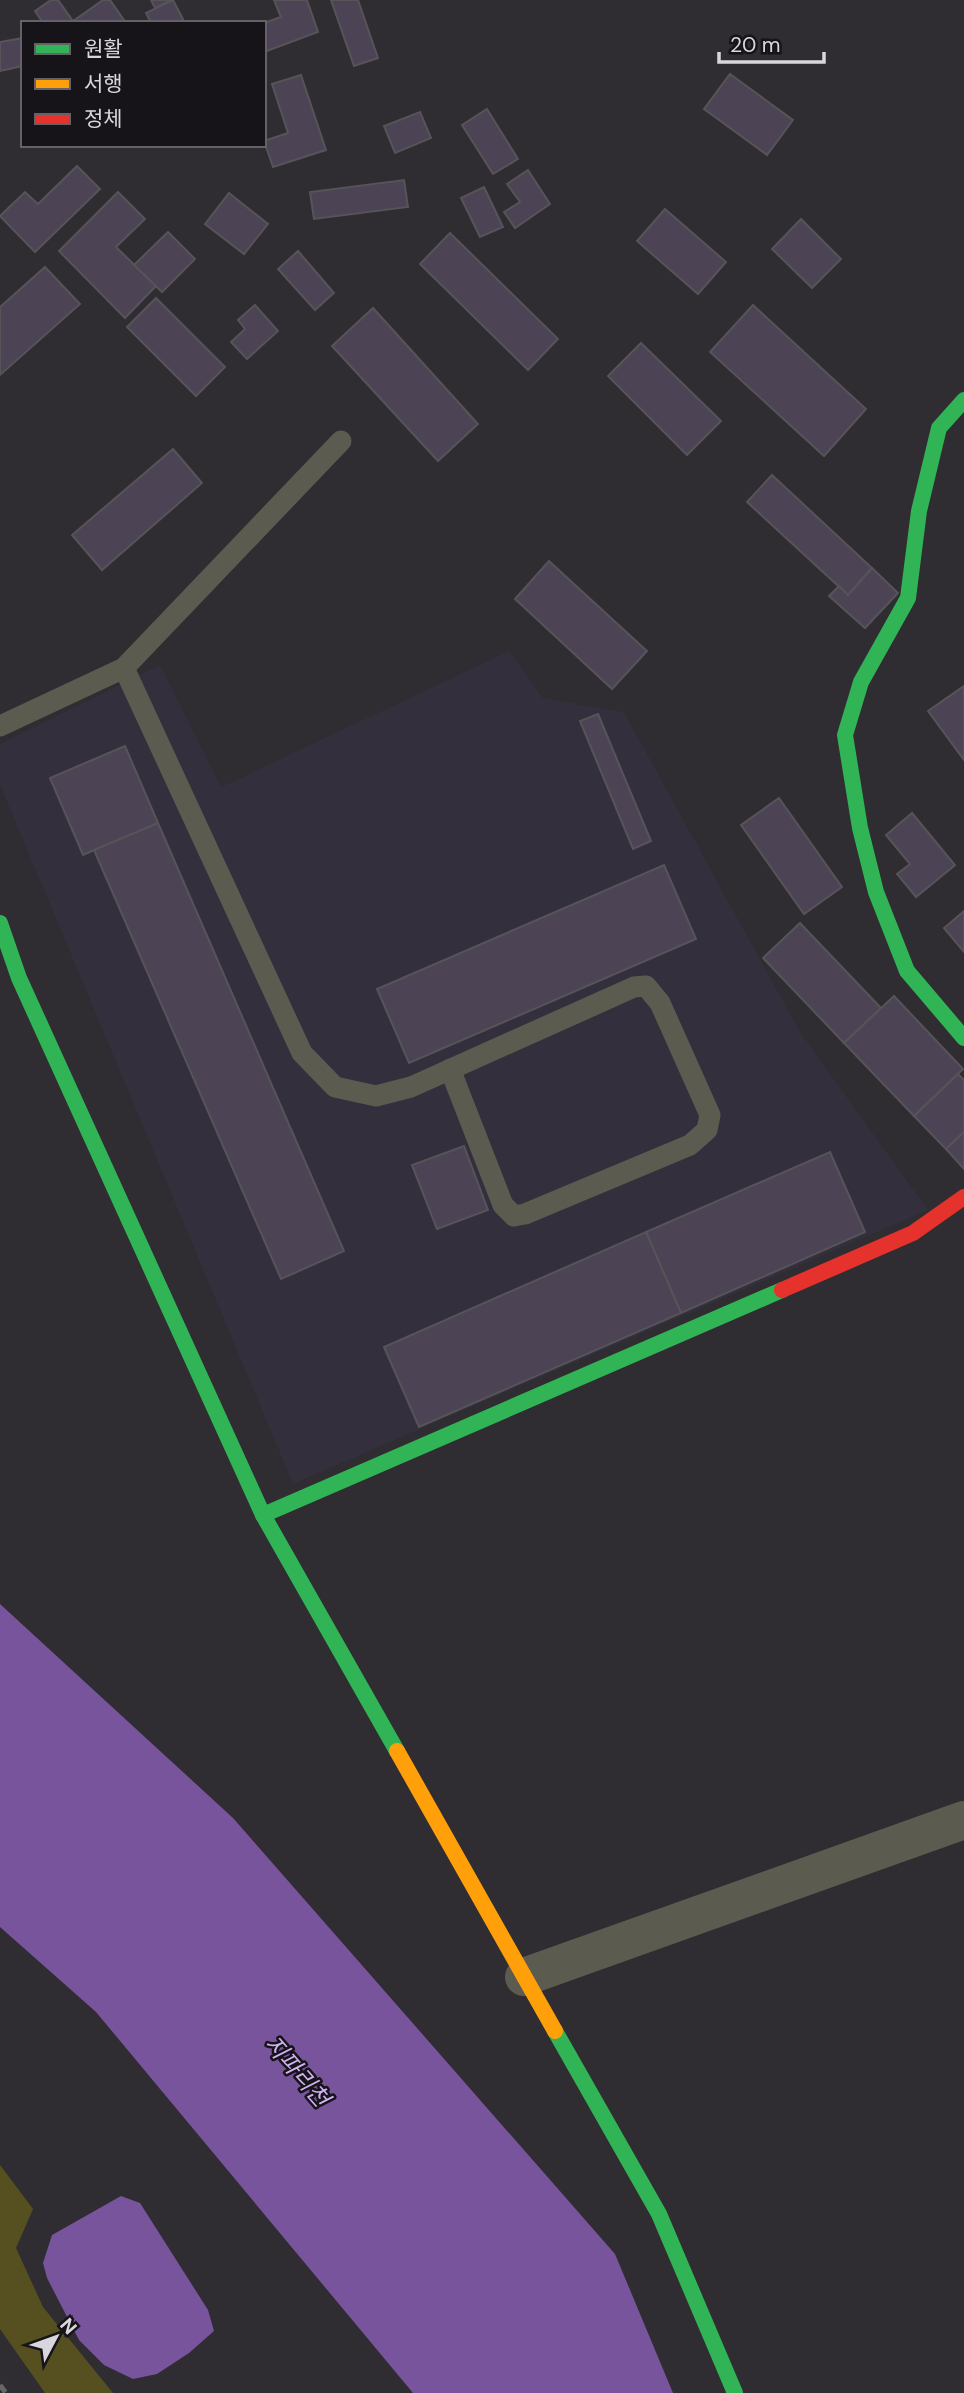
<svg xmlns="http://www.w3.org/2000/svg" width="964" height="2393" viewBox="0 0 964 2393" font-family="'DM Sans','Noto Sans KR',sans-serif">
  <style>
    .built { fill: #342f3c }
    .forest { fill: #565021 }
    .water { fill: #78549d }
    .building { fill: #4c4455; stroke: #565458; stroke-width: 2 }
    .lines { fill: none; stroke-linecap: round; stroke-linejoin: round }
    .lane { stroke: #5c5b50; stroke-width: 21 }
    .street { stroke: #5c5b50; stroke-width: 38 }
    .fast { stroke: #30b455; stroke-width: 16 }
    .slow { stroke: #ff9f0a; stroke-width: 16 }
    .jam { stroke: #e5322d; stroke-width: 16 }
    .rail { stroke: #676662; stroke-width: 5; stroke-dasharray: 9 9; stroke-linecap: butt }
    .labels { text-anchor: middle; stroke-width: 5; stroke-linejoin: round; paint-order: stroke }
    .water-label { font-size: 23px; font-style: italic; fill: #cfb2f2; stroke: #161418 }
  </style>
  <rect width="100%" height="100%" fill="#2f2c32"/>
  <path class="built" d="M509 651 543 698 624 712 800 1032 928 1210 293 1484 0 785V744L160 665 221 787Z"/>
  <path class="forest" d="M0 2165 33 2209 16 2248 43 2307 113 2393H45L0 2329Z"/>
  <g class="water">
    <path d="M0 1604 233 1818 615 2254 673 2393H413L96 2012 0 1927Z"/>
    <path d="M121 2196 140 2203 208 2310 214 2331 189 2353 157 2374 133 2379 104 2365 79 2340 47 2278 43 2263 52 2235Z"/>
  </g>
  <g class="building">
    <path d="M51 0H58L73 21 103 0H110L126 23H43L35 11Z"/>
    <path d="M151 0H171L155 8Z"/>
    <path d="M173 0 185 23H151L146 13Z"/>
    <path d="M274 0H307L318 32 264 52V23L281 17Z"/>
    <path d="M331 0H358L378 58 354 66Z"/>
    <path d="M23 38V66L0 71V42Z"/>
    <path d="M730 74 793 120 767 155 704 109Z"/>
    <path d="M301 75 326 150 273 167 264 141 288 133 272 84Z"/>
    <path d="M487 109 518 159 493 174 462 125Z"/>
    <path d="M420 112 431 138 395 153 384 126Z"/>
    <path d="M77 166 100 189 35 252 0 216 25 192 38 204Z"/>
    <path d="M528 170 550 204 515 228 504 212 520 202 507 184Z"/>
    <path d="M404 180 408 207 314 219 310 192Z"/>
    <path d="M484 187 503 227 480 237 461 198Z"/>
    <path d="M118 192 145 219 116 247 156 286 125 318 59 251Z"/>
    <path d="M229 193 268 224 244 254 205 224Z"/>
    <path d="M665 209 726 262 698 294 637 241Z"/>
    <path d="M801 219 841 259 812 288 772 249Z"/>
    <path d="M168 232 195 259 162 292 134 265Z"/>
    <path d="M450 233 558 339 528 370 420 264Z"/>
    <path d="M298 251 334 293 315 310 278 269Z"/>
    <path d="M45 267 80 304 0 375V307Z"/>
    <path d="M156 298 225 367 196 396 127 327Z"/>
    <path d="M255 305 278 331 247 359 231 342 245 329 238 320Z"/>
    <path d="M753 305 866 409 824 456 710 352Z"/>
    <path d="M373 308 478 424 438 461 332 346Z"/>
    <path d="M641 343 721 421 687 455 608 376Z"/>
    <path d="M173 449 202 483 102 570 72 535Z"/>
    <path d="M772 475 872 568 848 595 747 502Z"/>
    <path d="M549 561 647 651 612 689 515 599Z"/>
    <path d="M872 568 898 593 865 628 829 596 839 586 848 595Z"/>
    <path d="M964 686V760L928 711Z"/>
    <path d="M598 714 651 841 633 849 580 721Z"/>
    <path d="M125 746 158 823 83 855 50 778Z"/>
    <path d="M779 798 842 887 804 914 741 825Z"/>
    <path d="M912 813 955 865 916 897 897 874 910 864 886 835Z"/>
    <path d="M158 823 344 1251 281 1279 94 850Z"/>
    <path d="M664 865 696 939 409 1063 377 989Z"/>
    <path d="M964 911V952L944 928Z"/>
    <path d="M800 923 881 1008 844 1043 763 958Z"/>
    <path d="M894 996 963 1069 914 1116 844 1043Z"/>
    <path d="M958 1074 964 1080V1132L946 1149 914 1116Z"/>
    <path d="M964 1132V1169L946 1149Z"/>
    <path d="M464 1146 488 1210 437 1229 412 1165Z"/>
    <path d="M830 1152 865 1232 681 1313 646 1232Z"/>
    <path d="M646 1232 681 1313 419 1427 384 1347Z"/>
  </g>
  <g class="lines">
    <g class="lane">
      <path d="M124 668 302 1053 335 1087 376 1096 411 1087 634 987 646 986 660 1003 710 1115 707 1130 690 1145 525 1214 514 1216 503 1205 450 1069"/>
      <path d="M0 726 124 668 341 441"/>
    </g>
    <path class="street" d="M524 1977 964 1820"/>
    <g class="fast">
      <path d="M964 400 939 428 919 511 908 598 861 682 845 735 860 828 876 892 907 971 964 1038"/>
      <path d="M0 923 19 978 263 1515 397 1751"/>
      <path d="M263 1515 782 1290"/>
      <path d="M555 2031 659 2214 735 2393"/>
    </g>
    <path class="slow" d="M397 1751 555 2031"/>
    <path class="jam" d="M782 1290 913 1233 964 1197"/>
    <path class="rail" d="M0 2385 6 2393"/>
  </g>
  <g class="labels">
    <g class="water-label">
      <text transform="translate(297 2071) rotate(49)" y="8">지파리천</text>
    </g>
  </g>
  <rect x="21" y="21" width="245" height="126" fill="#161418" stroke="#646267" stroke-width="2"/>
  <rect x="35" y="44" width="35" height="10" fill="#30b455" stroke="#646267" stroke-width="2"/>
  <text x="84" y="56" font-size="21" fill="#d9d7dd">원활</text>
  <rect x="35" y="79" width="35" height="10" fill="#ff9f0a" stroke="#646267" stroke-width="2"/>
  <text x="84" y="91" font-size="21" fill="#d9d7dd">서행</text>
  <rect x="35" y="114" width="35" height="10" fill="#e5322d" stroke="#646267" stroke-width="2"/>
  <text x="84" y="126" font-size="21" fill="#d9d7dd">정체</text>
  <g transform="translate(56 2337) rotate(49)" stroke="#161418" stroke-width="5" paint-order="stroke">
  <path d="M0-5L12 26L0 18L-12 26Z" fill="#d9d7dd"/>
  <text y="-10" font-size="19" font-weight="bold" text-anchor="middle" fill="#d9d7dd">N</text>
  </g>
  <path d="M719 52v10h105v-10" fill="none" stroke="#d9d7dd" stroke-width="3.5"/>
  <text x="730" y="52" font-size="21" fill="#d9d7dd" stroke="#161418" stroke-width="5" paint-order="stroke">20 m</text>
</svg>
